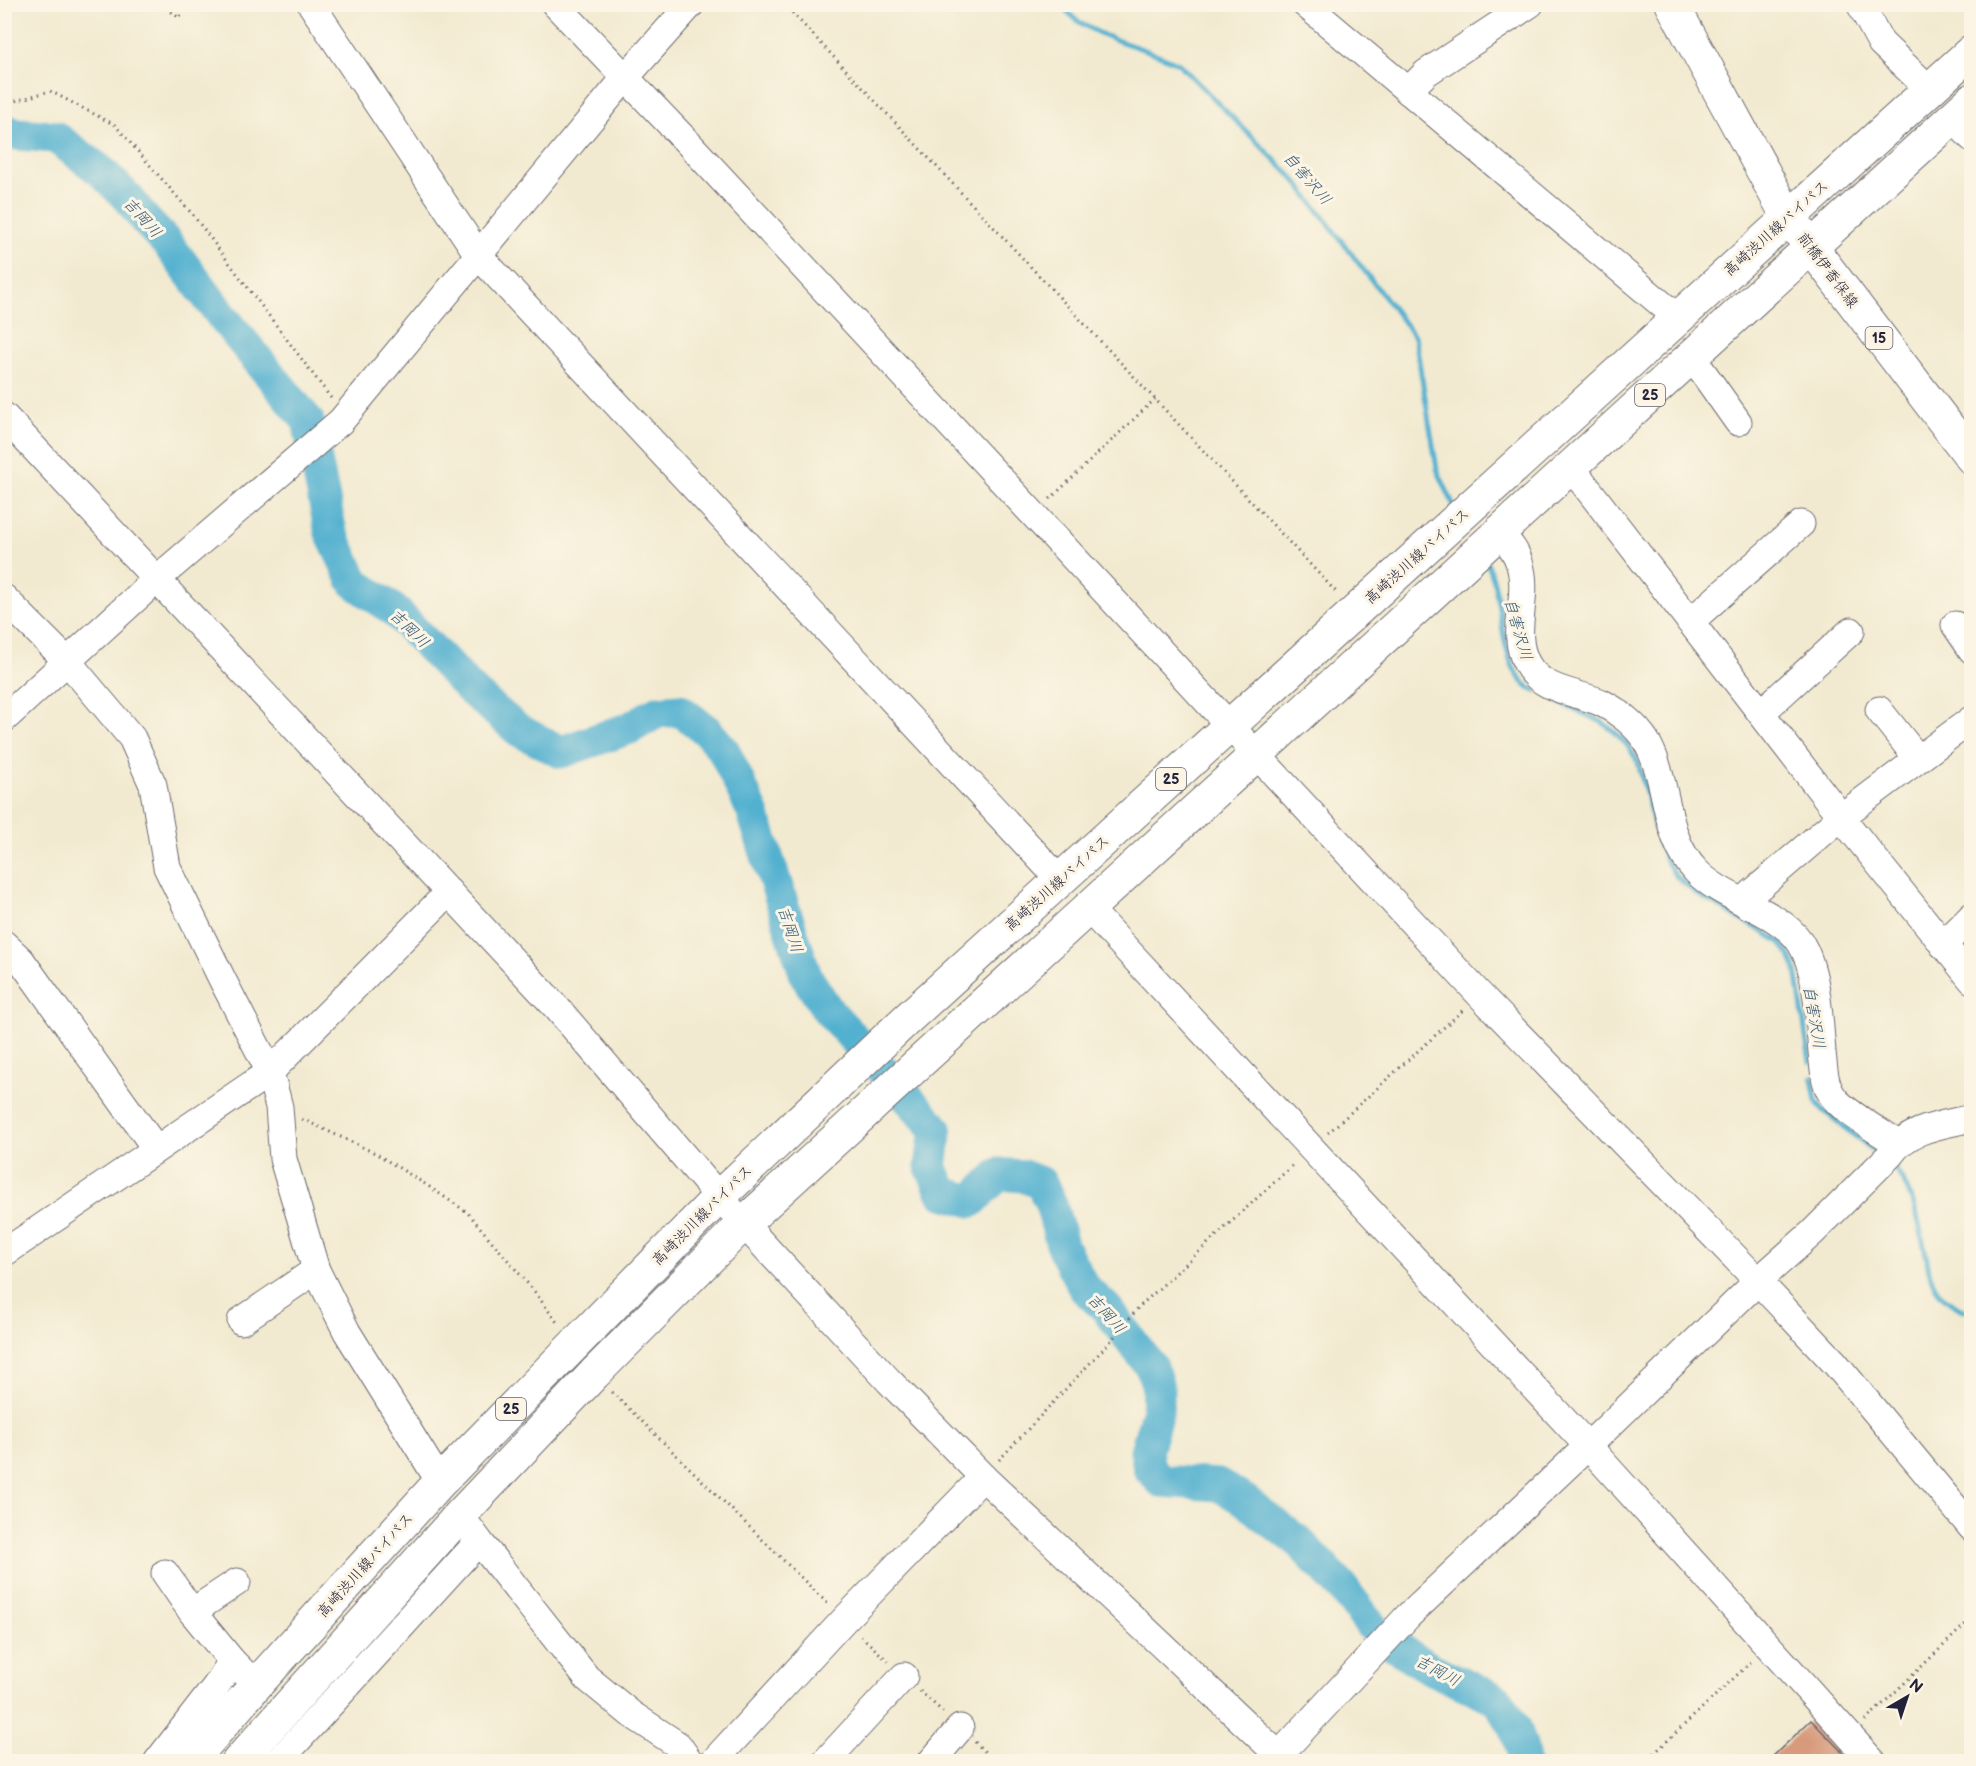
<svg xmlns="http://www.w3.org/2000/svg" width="1976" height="1766" viewBox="0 0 1976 1766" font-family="'Balsamiq Sans','Klee One',sans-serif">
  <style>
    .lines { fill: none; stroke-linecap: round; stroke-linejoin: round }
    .stream { stroke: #52b1d0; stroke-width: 5 }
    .river { stroke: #52b1d0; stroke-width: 33 }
    .building { fill: #d79a7c }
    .minor-casing { stroke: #6b686f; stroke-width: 29 }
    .major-casing { stroke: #6b686f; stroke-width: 35 }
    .path { stroke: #6b686f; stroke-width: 3; stroke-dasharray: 1.5 4.5; stroke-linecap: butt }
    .minor { stroke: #fff; stroke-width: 27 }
    .major { stroke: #fff; stroke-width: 33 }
    .labels { text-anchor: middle; stroke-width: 6; stroke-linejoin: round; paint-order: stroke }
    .shield { fill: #fcf5e5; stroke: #63616e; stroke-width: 1.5 }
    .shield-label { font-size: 14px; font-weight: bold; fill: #22223b }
    .street-label { font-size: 15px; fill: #22223b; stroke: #fcf5e5 }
    .water-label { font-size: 16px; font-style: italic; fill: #355b77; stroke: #fcf5e5 }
  </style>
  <rect width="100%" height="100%" fill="#fcf5e5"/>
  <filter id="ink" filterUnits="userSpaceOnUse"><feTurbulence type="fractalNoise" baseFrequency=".0167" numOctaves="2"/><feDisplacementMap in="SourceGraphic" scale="12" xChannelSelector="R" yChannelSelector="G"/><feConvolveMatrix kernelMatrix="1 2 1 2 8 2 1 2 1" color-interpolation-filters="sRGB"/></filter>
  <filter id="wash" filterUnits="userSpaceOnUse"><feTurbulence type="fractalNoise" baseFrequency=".008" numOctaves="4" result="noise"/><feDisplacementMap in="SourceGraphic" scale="24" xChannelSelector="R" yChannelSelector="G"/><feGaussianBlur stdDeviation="1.35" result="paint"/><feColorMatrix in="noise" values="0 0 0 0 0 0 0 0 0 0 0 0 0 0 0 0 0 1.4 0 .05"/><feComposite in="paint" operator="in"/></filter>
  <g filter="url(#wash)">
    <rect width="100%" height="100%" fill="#f2ead0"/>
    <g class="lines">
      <g class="stream">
        <path d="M1061 4C1066 10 1072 17 1078 21 1108 42 1147 47 1179 64L1295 180 1415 337 1437 469 1454 506"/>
        <path d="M1486 561C1506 597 1495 671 1535 691"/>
        <path d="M1560 703 1602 722 1616 733 1628 746 1638 762 1660 847 1667 862 1675 875 1696 893 1780 942 1790 956 1796 970 1810 1062"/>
        <path d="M1812 1078 1816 1101 1823 1110 1880 1156"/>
        <path d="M1892 1165C1914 1191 1919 1223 1926 1255 1928 1264 1929 1275 1933 1282 1940 1298 1956 1308 1972 1313"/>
      </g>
      <path class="river" d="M4 130 17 134 55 137 101 171 129 199 145 220 167 243 225 320 308 421 331 533 354 582 395 611 473 692 518 730 561 752 630 728 657 712 680 710 707 731 724 751 752 810 806 976 827 1009 936 1129 931 1167 943 1193 972 1201 999 1174 1023 1176 1041 1183 1051 1204 1063 1248 1084 1288 1107 1309 1152 1368 1158 1388 1157 1413 1146 1451 1149 1468 1161 1481 1218 1485 1246 1501 1268 1519 1297 1540 1341 1586 1379 1636 1429 1668 1497 1699 1515 1727 1522 1749 1524 1762"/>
    </g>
    <g id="blocks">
      <path class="building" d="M1811 1720 1851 1761H1768Z"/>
    </g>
  </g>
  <g filter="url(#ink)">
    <use href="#blocks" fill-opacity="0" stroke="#6b686f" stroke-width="1.5"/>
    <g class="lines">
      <g class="minor-casing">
        <g id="minor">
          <path d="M311 4 479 256 1060 880"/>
          <path d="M555 4 692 147 1479 994 1758 1281 1835 1363 1972 1528"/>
          <path d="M1305 4 1678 318"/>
          <path d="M1860 4 1881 43 1930 90"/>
          <path d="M1408 91 1426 73 1530 4"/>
          <path d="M1952 118 1972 138"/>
          <path d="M1692 357 1738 422"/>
          <path d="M4 416 557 1008 719 1197 889 1381 983 1477 1286 1762"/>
          <path d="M1571 467 1841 817 1972 980"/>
          <path d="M1500 532C1507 541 1516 551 1519 562 1531 596 1509 632 1527 664 1541 691 1577 692 1602 703 1618 711 1636 725 1646 741 1670 781 1662 836 1696 871 1723 900 1778 910 1800 942 1818 970 1819 1019 1822 1052 1824 1069 1824 1086 1835 1099 1844 1111 1883 1134 1898 1144"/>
          <path d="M4 598 68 662 132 738 153 785 167 867 223 981 270 1072 279 1107 283 1159 316 1270 347 1332 440 1482"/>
          <path d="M1690 622 1801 524"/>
          <path d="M1955 625 1972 650"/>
          <path d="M1879 710 1918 759"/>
          <path d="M1761 713 1851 631"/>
          <path d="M4 719 157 579 341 421 625 78 691 4"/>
          <path d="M1747 905 1751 894 1841 817 1972 719"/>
          <path d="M1088 908 1588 1446 1873 1762"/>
          <path d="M4 944 21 960 156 1149"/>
          <path d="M1943 945 1972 916"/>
          <path d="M4 1253 270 1072 449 892"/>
          <path d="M241 1321 316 1270"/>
          <path d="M479 1541 587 1678 631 1714 678 1745 690 1762"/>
          <path d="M165 1573 192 1612 232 1661"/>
          <path d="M192 1612 237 1582"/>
          <path d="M157 1762 216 1686 232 1661 256 1685"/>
          <path d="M278 1762 479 1541 460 1515"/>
          <path d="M713 1762 844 1620 983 1477"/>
          <path d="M825 1762 904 1676"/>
          <path d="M931 1762 960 1728"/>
          <path d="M1274 1762 1279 1755 1408 1616 1588 1446 1758 1281 1812 1233 1890 1155C1908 1128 1942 1125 1972 1118"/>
        </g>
      </g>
      <g class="major-casing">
        <g id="major">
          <path d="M1672 4 1788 217 1972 458"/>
          <path d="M190 1762 256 1685 440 1482 719 1197 906 1020 1972 51"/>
          <path d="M238 1762 460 1515 594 1374 744 1223 1972 100"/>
        </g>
      </g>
      <g class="path">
        <path d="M162 4 179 18 187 4"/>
        <path d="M784 4 1337 593"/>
        <path d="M4 100 12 102 50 91 115 125 193 215 331 398"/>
        <path d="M1050 499 1155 399"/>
        <path d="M302 1119 375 1153 425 1184 467 1212 534 1291 559 1325"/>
        <path d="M1328 1133 1463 1010"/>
        <path d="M612 1392 828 1604"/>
        <path d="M999 1460 1109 1343 1139 1307 1294 1164"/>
        <path d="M861 1636 889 1662"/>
        <path d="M920 1691 944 1713"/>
        <path d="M1865 1721 1972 1618"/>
        <path d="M975 1742 995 1762"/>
        <path d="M1645 1762 1753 1660"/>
      </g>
      <use href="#minor" class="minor"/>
      <use href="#major" class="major"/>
    </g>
  </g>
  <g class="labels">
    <g class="shield">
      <rect x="1865.5" y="327" width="27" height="22" rx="4.5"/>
      <rect x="1635" y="384" width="30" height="22" rx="4.5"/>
      <rect x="1156" y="768" width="30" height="22" rx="4.5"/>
      <rect x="496" y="1398" width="30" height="22" rx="4.5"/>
    </g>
    <g class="shield-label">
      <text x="1879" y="343">15</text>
      <text x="1650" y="400">25</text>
      <text x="1171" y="784">25</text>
      <text x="511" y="1414">25</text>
    </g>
    <g class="street-label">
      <text transform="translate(1776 228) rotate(-42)" y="5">高崎渋川線バイパス</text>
      <text transform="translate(1828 270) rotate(53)" y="5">前橋伊香保線</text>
      <text transform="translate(1417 556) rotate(-42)" y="5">高崎渋川線バイパス</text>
      <text transform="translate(1057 883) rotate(-42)" y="5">高崎渋川線バイパス</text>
      <text transform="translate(702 1215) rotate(-45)" y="5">高崎渋川線バイパス</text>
      <text transform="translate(365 1565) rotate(-48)" y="5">高崎渋川線バイパス</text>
    </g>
    <g class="water-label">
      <text transform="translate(1308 178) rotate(49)" y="6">自害沢川</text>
      <text transform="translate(143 217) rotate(48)" y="6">吉岡川</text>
      <text transform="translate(410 628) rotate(44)" y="6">吉岡川</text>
      <text transform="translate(1519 629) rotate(74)" y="6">自害沢川</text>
      <text transform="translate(791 929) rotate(72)" y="6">吉岡川</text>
      <text transform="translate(1815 1017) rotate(80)" y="6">自害沢川</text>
      <text transform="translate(1107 1313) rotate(48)" y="6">吉岡川</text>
      <text transform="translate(1438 1670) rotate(28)" y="6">吉岡川</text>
    </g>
  </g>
  <rect width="1976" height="1766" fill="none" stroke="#fcf5e5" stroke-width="24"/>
  <g transform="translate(1907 1697) rotate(39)" stroke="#fcf5e5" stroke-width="4.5" paint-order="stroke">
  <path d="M0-4.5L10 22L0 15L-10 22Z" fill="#22223b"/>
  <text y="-9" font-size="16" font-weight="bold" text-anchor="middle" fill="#22223b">N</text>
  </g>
</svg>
